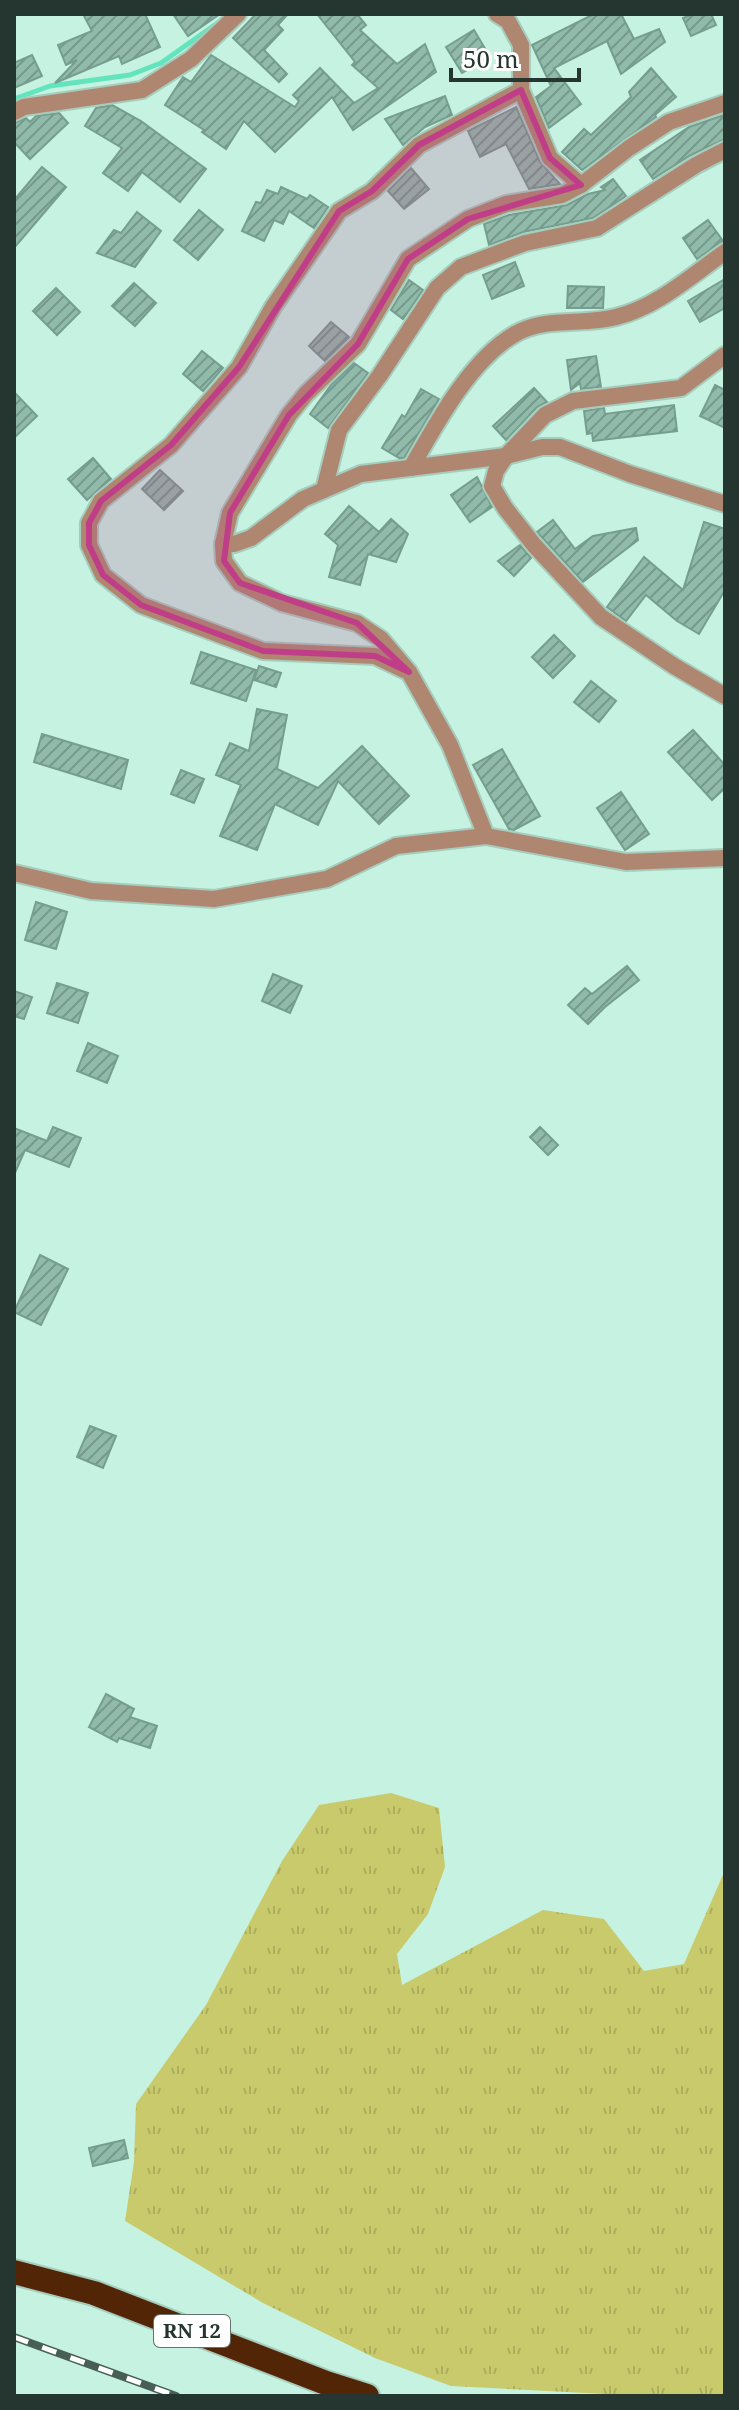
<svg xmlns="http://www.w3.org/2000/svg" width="739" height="2410" viewBox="0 0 739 2410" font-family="'Noto Serif',serif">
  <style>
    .grass { fill: url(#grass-tufts) }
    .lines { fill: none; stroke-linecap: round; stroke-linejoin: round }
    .stream { stroke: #62e4bc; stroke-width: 5 }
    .building { fill: url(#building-hatch); stroke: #759e8f; stroke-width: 2 }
    .street-casing { stroke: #a6ccbd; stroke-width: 20 }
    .highway-casing { stroke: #a6ccbd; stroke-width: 28 }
    .street { stroke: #af8771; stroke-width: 16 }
    .highway { stroke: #522507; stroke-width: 24 }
    .rail-casing { stroke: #475f56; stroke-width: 8 }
    .rail { stroke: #fff; stroke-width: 5; stroke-dasharray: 15; stroke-linecap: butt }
    .marked { fill: #c03e87; fill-opacity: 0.2; stroke: #c03e87; stroke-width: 6; stroke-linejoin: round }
    .labels { text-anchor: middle; stroke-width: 6; stroke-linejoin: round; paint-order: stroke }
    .shield { fill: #fff; stroke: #66726d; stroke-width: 2 }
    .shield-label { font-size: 20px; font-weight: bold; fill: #24362f }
  </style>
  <defs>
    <pattern id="grass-tufts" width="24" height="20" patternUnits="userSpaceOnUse" patternTransform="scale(2)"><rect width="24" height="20" fill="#c8ca6b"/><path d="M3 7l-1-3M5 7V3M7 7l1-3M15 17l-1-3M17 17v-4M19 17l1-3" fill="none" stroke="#acae5d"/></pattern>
    <pattern id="building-hatch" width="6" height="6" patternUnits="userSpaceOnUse" patternTransform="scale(2)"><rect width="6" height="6" fill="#90bbab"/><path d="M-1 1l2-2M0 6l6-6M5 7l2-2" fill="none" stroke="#75998c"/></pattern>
  </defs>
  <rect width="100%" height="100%" fill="#c6f2e1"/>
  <path class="grass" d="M391 1793 439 1808 445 1867 428 1914 397 1954 402 1985 543 1910 604 1919 644 1971 684 1964 725 1870V2394L644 2396 451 2386 375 2358 263 2303 125 2221 134 2162 136 2104 206 2005 282 1861 319 1805Z"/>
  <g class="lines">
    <path class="stream" d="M14 99 50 86 130 75 161 63 219 22"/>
  </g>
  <g class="building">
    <path d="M83 14H145L160 47 122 64 119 56 55 83 77 60 66 65 58 45 92 31Z"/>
    <path d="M173 14H220L188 36Z"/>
    <path d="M256 14H288L278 25 283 30 264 50 287 74 279 82 233 38Z"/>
    <path d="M317 14H357L366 25 360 30 397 64 425 44 436 72 353 130 332 97 275 152 244 121 226 149 202 132 204 130 165 105 183 77 191 82 211 55 295 107 299 101 293 95 320 68 354 103 378 88 352 65 355 62Z"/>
    <path d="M594 14H621L634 39 659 29 665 42 621 74 607 41 554 68 581 104 549 128 536 97 551 86 532 45Z"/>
    <path d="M693 14H711L716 25 691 36 683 18Z"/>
    <path d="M474 30 490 57 462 73 446 47Z"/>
    <path d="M32 55 42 76 14 88V63Z"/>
    <path d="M651 68 676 97 655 115 656 117 582 170 562 152 584 129 591 135 631 97 629 92Z"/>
    <path d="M445 96 452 115 425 127 403 145 385 119Z"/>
    <path d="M112 105 141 121 206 169 180 202 142 172 128 191 103 173 122 148 85 126 96 108Z"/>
    <path d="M516 107 540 162 560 184 529 189 506 144 480 157 468 131Z"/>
    <path d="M59 113 68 123 30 159 14 142V123L26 118 30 122 36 116Z"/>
    <path d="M724 115 725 139 691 155 653 179 640 160 689 127Z"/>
    <path d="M42 167 66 187 14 248V200Z"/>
    <path d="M411 168 429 189 404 209 388 191Z"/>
    <path d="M613 179 626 196 593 218 523 232 489 245 484 224 509 215 567 205 588 194 605 190 601 187Z"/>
    <path d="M281 187 307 199 310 195 328 207 314 228 289 211 283 224 274 220 264 241 242 231 256 202 261 203 267 190 278 194Z"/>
    <path d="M199 210 223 230 198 260 174 240Z"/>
    <path d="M137 212 161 231 135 267 97 253 114 230 121 233Z"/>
    <path d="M708 220 723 241 697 259 683 238Z"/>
    <path d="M515 262 524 286 492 299 483 275Z"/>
    <path d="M725 279V308L700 322 688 301Z"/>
    <path d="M409 280 423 290 403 319 391 310Z"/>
    <path d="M134 283 156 303 135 326 112 306Z"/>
    <path d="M568 286 604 287 603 308H567Z"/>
    <path d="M56 288 80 312 57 335 33 311Z"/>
    <path d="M331 322 349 337 325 361 309 346Z"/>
    <path d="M202 351 223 368 203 391 183 374Z"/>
    <path d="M596 356 601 387 581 389 580 383 571 390 567 360Z"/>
    <path d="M354 363 368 373 328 428 310 414 331 385Z"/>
    <path d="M715 385 725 390V428L700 416Z"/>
    <path d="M534 388 547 402 537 407 506 440 493 426Z"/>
    <path d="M421 389 439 399 404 458H399L382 448 402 415 405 417Z"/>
    <path d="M14 392 37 416 14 438Z"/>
    <path d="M674 405 677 431 593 441 592 433 587 434 584 411 604 408 605 414Z"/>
    <path d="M93 458 111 479 87 500 68 479Z"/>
    <path d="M160 470 183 491 164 510 142 489Z"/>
    <path d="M477 477 492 507 470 522 451 495Z"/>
    <path d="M349 506 379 532 391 519 408 534 396 562 368 554 360 585 329 577 338 545 325 534Z"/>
    <path d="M553 520 575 549 593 536 636 528 638 540 583 582 537 532Z"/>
    <path d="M704 522 725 529V590L699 634 677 621 646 595 626 621 607 607 644 557 683 590Z"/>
    <path d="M520 545 531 558 514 576 498 561Z"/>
    <path d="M554 635 575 656 553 678 532 657Z"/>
    <path d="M201 652 256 670 246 701 191 683Z"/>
    <path d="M259 666 281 673 276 687 254 680Z"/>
    <path d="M591 681 616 701 599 722 574 702Z"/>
    <path d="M257 709 287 715 277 769 318 788 362 746 409 796 379 824 338 781 318 825 275 804 257 850 220 836 241 785 216 775 230 743 249 751Z"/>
    <path d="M693 730 725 765V788L712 800 668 752Z"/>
    <path d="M42 734 128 760 121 789 34 762Z"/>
    <path d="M502 749 540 816 514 830 509 829 473 765Z"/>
    <path d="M181 770 204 779 194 803 171 794Z"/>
    <path d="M621 792 649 834 625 850 597 808Z"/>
    <path d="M36 902 67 912 56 949 25 940Z"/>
    <path d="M627 966 639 980 605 1007 588 1024 568 1005 585 988 592 994Z"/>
    <path d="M273 974 302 986 290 1013 262 1001Z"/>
    <path d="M57 983 88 993 78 1023 47 1013Z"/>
    <path d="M14 991 32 997 24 1019 14 1016Z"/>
    <path d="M88 1043 118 1056 107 1083 77 1071Z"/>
    <path d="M53 1127 81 1138 69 1167 25 1150 14 1175V1128L47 1141Z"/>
    <path d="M540 1127 558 1145 548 1155 530 1137Z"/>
    <path d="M40 1255 68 1269 41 1325 14 1312Z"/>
    <path d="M90 1426 116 1436 103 1468 77 1457Z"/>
    <path d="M106 1694 134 1709 130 1717 157 1726 150 1748 119 1738 117 1742 89 1727Z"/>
    <path d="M124 2140 128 2158 93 2166 89 2148Z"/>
  </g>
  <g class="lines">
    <g class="street-casing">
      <g id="street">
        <path d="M497 14 508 21 521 45V90L550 158 581 185"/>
        <path d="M14 112 24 107 142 90 191 59 238 14"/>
        <path d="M725 355 681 388 573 401 545 415 506 456 496 471 492 486 505 508 534 545 601 617 674 666 725 696"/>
        <path d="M411 468C436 424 470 360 515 334 546 316 582 326 616 317 657 307 691 276 725 252"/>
        <path d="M324 490 339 430 380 375 437 288 461 267 525 243 597 228 696 165 725 150"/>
        <path d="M223 544H234L251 538 303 499 361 474 506 456 542 447H560L630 474 725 504"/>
        <path d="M404 670 375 656 263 651 141 605 103 575 89 545V523L101 501 171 445 239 367 273 307 339 211 372 191 419 145 521 90"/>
        <path d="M486 836 450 745 409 672 381 639 357 623 282 603 240 583 224 561 223 544 230 513 289 415 306 394 358 344 408 259 468 219 506 204 562 195 581 185 629 148 669 122 725 103"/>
        <path d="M14 873 91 891 214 899 327 879 396 846 486 836 626 862 725 858"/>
      </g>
    </g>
    <g class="highway-casing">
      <path id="highway" d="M14 2272 94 2293 326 2383 367 2396"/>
    </g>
    <use href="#street" class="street"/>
    <use href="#highway" class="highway"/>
    <g class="rail-casing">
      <path id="rail" d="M14 2337 176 2396"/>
    </g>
    <use href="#rail" class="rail"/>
  </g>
  <path class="marked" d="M521 90 550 158 581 185 468 219 408 259 358 344 289 415 230 513 224 561 240 583 357 623 409 672 375 656 263 651 141 605 103 575 89 545V523L101 501 171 445 239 367 339 211 372 191 419 145Z"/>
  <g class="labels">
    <rect class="shield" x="154" y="2315" width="76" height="32" rx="6"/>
    <g class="shield-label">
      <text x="192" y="2338">RN 12</text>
    </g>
  </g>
  <rect width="739" height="2410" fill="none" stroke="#24362f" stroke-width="32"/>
  <path d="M451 68v12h128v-12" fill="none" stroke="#24362f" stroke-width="4"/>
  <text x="463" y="68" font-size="24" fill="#24362f" stroke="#ffffff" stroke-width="6" paint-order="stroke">50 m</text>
</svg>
